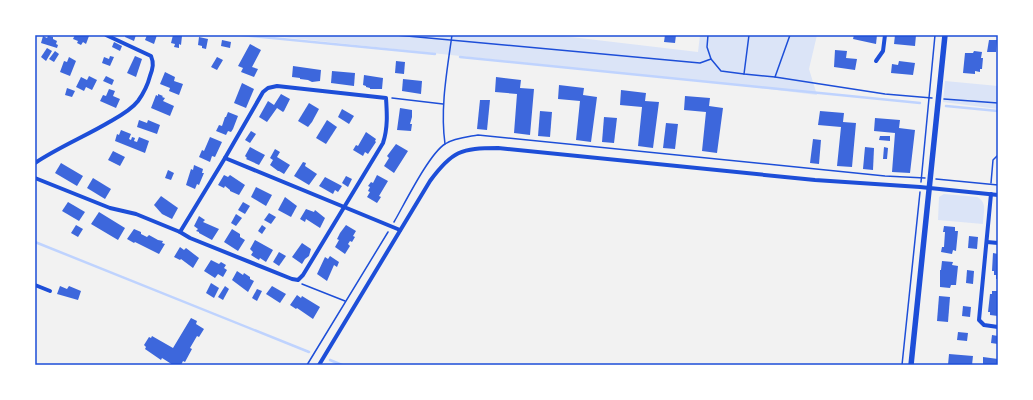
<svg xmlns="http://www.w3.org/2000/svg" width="1033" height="400" viewBox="0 0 1033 400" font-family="Lora,serif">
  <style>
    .green { fill: #dbe4f7 }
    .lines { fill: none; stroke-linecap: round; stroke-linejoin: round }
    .stream { stroke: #bfd3fe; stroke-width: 2.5 }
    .building { fill: #3d67dc }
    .path { stroke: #1d4ed8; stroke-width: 1.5 }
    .minor { stroke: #1d4ed8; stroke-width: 4 }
    .tertiary { stroke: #1d4ed8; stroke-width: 5.5 }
    .neatline { fill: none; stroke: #1d4ed8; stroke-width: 1.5 }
  </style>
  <rect width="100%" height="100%" fill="#f2f2f2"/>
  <g class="green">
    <path d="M262 35H554L698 52 700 35H817L809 69 817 95 735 85Z"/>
    <path d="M945 81 998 86V109L943 102Z"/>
    <path d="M944 194 977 197C988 202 983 214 983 224L938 220 939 197Z"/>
  </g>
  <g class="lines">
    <g class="stream">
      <path d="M242 35 435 54"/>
      <path d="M460 57 920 103"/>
      <path d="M946 106 998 111"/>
      <path d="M35 242 309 352"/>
      <path d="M330 360 342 365"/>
    </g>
  </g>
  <g class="building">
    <path d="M75 35H85L89 36 86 44 83 42 81 45 77 43 78 41 73 39Z"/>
    <path d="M125 35H136L134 41 125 37Z"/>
    <path d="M147 35H157L154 44 145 40Z"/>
    <path d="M173 35 182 36 181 45 179 44V48L174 47 175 44 171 43Z"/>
    <path d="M665 35H676L675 43 664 42Z"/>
    <path d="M854 35H877L876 44 853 39Z"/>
    <path d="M895 35H916L915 46 894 44Z"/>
    <path d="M43 36 47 38 48 36 53 37V39L57 41 56 44 58 45 57 48 41 43Z"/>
    <path d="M199 37 208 39 206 49 202 48V46L198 45Z"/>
    <path d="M222 40 231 42 230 48 221 46Z"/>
    <path d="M989 40H997L996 52H987Z"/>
    <path d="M114 42 122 46 120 51 112 47Z"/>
    <path d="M250 44 261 50 252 67 258 69 254 77 241 72 243 68 238 66Z"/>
    <path d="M47 48 52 51 46 61 41 57Z"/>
    <path d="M835 50 847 51 846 58 857 59 855 70 834 67Z"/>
    <path d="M55 51 59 54 54 62 49 59Z"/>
    <path d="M974 51 982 52 981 58H983L982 69H980V72L975 71V74L963 73 965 53H973Z"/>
    <path d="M110 56 114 57 110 66 102 63 104 57 109 59Z"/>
    <path d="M135 56 142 59 136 77 127 73Z"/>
    <path d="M69 57 76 61 70 76 60 72 64 61 67 62Z"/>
    <path d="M217 57 223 60 217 70 211 67Z"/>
    <path d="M396 61 405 62 404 74 395 73Z"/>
    <path d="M899 61 915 63 913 75 891 73 892 64 898 65Z"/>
    <path d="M293 66 321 70 320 81 312 82 308 80 300 79V78L292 77Z"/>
    <path d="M332 71 355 73 354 86 331 83Z"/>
    <path d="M165 72 175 77 174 81 183 84 179 95 169 91 170 88 160 84Z"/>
    <path d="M364 75 383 78 382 89H370V88L366 87V86L363 85Z"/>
    <path d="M89 76 97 80 92 90 86 87 84 91 76 87 81 77 87 80Z"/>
    <path d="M106 76 114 80 112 85 103 81Z"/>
    <path d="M496 77 521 80 520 88 534 89 530 135 514 133 517 94 495 92Z"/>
    <path d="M403 79 422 81 421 94 402 91Z"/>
    <path d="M242 83 254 89 246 108 234 103Z"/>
    <path d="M559 85 584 88 583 95 597 97 591 142 576 140 580 101 558 99Z"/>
    <path d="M67 88 75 91 72 97 65 95Z"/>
    <path d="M109 89 115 91 113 96 120 99 116 108 100 101 103 95 106 96Z"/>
    <path d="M621 90 646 93 645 101 659 102 653 148 638 146 642 107 620 105Z"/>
    <path d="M158 94 163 96 162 97 165 98 163 101 174 106 170 116 151 108 156 95 158 96Z"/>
    <path d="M281 94 290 99 284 111 283 112 277 108 267 122 259 117 268 101 274 105Z"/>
    <path d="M685 96 710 98 709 106 723 108 717 153 702 151 706 112 684 110Z"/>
    <path d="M480 100H490L487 130 477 129Z"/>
    <path d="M309 103 319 109 312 122 308 127 298 121Z"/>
    <path d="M400 108 412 110V117L410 124H412L411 131 397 130Z"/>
    <path d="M342 109 354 116 349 124 338 117Z"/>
    <path d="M540 111 552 112 550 137 538 136Z"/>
    <path d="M820 111 844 113 843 122 856 123 852 167 837 166 841 127 818 125Z"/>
    <path d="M228 112 238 116 233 129 231 132 228 131 226 135 216 131 219 125 222 126 225 117H226Z"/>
    <path d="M604 117 617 118 614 143 602 142Z"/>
    <path d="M875 118 900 120 899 128 915 130 910 173 892 172 895 133 874 131Z"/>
    <path d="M139 120 147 123 148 120 160 125 157 134 137 127Z"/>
    <path d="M327 120 337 127 326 144 316 138Z"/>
    <path d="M666 123 678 124 675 149 663 148Z"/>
    <path d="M121 130 131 134 129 139 131 140 132 137 135 138 134 141 137 142 139 137 149 141 145 153 115 141 117 134 119 135Z"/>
    <path d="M251 131 256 134 250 143 245 140Z"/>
    <path d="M366 132 376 139 375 141 376 142 368 154 365 152 363 156 353 150 356 145 358 146Z"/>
    <path d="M880 136H890V141L879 140Z"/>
    <path d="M210 137 222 142 215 157 212 156 210 162 199 157 202 150 204 151Z"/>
    <path d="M813 139 821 140 819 164 810 163Z"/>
    <path d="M396 144 408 151 394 173 384 166 389 158 387 156Z"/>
    <path d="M250 147 265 155 259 165 246 159 247 158 245 156Z"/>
    <path d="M865 147 874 148 873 170 863 169Z"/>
    <path d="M884 147 888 148 887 159H883Z"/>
    <path d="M275 149 280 152 277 157 290 165 284 174 279 171H278L270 165 273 160 270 158Z"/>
    <path d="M113 151 125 157 120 166 108 160Z"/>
    <path d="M303 162 306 163 305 166 317 174 309 185 294 176Z"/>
    <path d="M61 163 83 176 77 186 55 173Z"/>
    <path d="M194 165 203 169 202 173H204L199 185 197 184 195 189 186 185 191 169 193 170Z"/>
    <path d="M168 170 174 173 171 180 165 178Z"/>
    <path d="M224 175 228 177 230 175 245 185 239 195 230 191V190L225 186 224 188 218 185Z"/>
    <path d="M377 175 388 181 379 196 381 197 377 203 367 197 370 192 368 191 370 187 368 186 371 182 373 183Z"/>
    <path d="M346 176 352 179 348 187 342 183Z"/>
    <path d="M325 177 342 186 338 192 335 190 333 194 319 186Z"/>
    <path d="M93 178 111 189 105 199 87 188Z"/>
    <path d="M256 187 272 195 266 206 251 197Z"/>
    <path d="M161 196 178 208 172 219 162 214 154 205Z"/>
    <path d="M285 197 297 206 291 217 278 210Z"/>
    <path d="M68 202 85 212 79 221 62 211Z"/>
    <path d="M243 202 250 206 245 214 238 210Z"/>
    <path d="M306 209 314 212 315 210 325 218 320 228 306 219 305 222 300 219Z"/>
    <path d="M99 212 125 228 118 240 91 224Z"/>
    <path d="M269 213 276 217 271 224 264 220Z"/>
    <path d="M236 214 242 218 236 226 231 223Z"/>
    <path d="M199 216 205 220 203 222 219 229 212 240 199 233V232L196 231 198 229 194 226Z"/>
    <path d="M76 225 83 229 78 237 71 233Z"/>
    <path d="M262 225 266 228 262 234 258 231Z"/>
    <path d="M346 225 356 231 353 236 355 237 352 242 350 241 348 244 350 246 345 254 335 247 339 240 337 239 340 233Z"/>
    <path d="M944 226 955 227V231H958L956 251 953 250 952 254 941 252 942 247H944L945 232H943Z"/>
    <path d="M134 229 141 232V234L147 237 149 235 158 240 163 241 162 243 165 244 159 254 135 242 134 243 127 239Z"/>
    <path d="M232 229 240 234V237L245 240 238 251 224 242Z"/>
    <path d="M969 236 978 237 977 249 968 248Z"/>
    <path d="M255 240 273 250 266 262 260 258 259 260 251 255 253 252 250 249Z"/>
    <path d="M302 243 311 249 309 256 305 259 302 264 292 257Z"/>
    <path d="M180 247 184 250 186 248 199 258 193 268 181 259 180 260 174 257Z"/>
    <path d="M279 252 286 256 279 266 273 262Z"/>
    <path d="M993 253 998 254V279H996V275H994V271H992Z"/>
    <path d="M330 256 339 262 337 267 334 265 327 281 317 274 325 257 328 259Z"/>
    <path d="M211 260 219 264 221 262 226 265 224 268 227 270 223 277 218 274 215 278 204 271Z"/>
    <path d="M942 261 953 262 952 265 958 266 956 285H951L950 288 940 287V270H941Z"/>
    <path d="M967 270 974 271 973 284 966 283Z"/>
    <path d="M237 271 243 275 244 273 250 277V279L254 281 248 292 232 280Z"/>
    <path d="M211 283 219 288 214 298 206 293Z"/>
    <path d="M60 286 67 289 69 286 81 291 78 300 57 294Z"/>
    <path d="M225 286 229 289 223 300 218 297Z"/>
    <path d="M272 286 286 294 280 303 266 294Z"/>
    <path d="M257 289 262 291 257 301 252 298Z"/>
    <path d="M992 291H998V316L990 315V312H988L990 294H992Z"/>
    <path d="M297 295 301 298 302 296 320 307 313 319 297 308 296 309 290 305Z"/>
    <path d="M939 296 950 297 948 322 937 321Z"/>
    <path d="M963 306 971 307 970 317 962 316Z"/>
    <path d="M191 318 197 321 196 324 204 329 199 337 197 336 190 348 192 349 185 362 183 361 181 365H173L162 358 161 360 145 349 146 347 144 345 149 337 151 338 152 336 173 348Z"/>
    <path d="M958 332 968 333 967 341 957 340Z"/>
    <path d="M992 335 998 336V344L991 343Z"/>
    <path d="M949 354 973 356 972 365H948Z"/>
    <path d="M983 357 998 359V365H983Z"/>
  </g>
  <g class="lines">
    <g class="path">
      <path d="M396 35 700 63 711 59"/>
      <path d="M708 35 707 47 711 59 721 71 744 74 775 77 885 94 932 98"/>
      <path d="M744 74 749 35"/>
      <path d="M775 77 790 35"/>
      <path d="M392 98 443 104"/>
      <path d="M944 99 998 103"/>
      <path d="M445 144C440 108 447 71 452 35"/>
      <path d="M936 179 998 185"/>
      <path d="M921 182 935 35"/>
      <path d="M991 183 993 160 998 155"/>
      <path d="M394 222C405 203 429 154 445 144 454 138 467 137 478 135L885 176 925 178"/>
      <path d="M302 284 345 301"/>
      <path d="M307 365 388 232"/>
      <path d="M902 365 920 192"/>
    </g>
    <g class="minor">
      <path d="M876 61 883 51 885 35"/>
      <path d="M35 163C59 147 86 136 111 121 120 116 131 110 138 101 143 94 148 84 150 76 153 68 154 63 151 56L106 35"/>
      <path d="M35 178 110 208 136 214 180 232 190 238 292 279 298 280 303 275 383 143C388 128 387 113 386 98L277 86 268 88 263 92 225 158"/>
      <path d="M991 194 979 320 984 325 998 327"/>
      <path d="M180 232 225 158 400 230"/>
      <path d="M987 242 998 243"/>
      <path d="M35 285 50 291"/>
      <path d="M319 365 430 181C452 151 461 148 498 148L815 180 920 187 998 195"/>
    </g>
    <path class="tertiary" d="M911 365 945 35"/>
  </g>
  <rect width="1033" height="400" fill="none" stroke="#ffffff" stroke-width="72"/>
  <rect x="36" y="36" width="961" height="328" class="neatline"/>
</svg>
